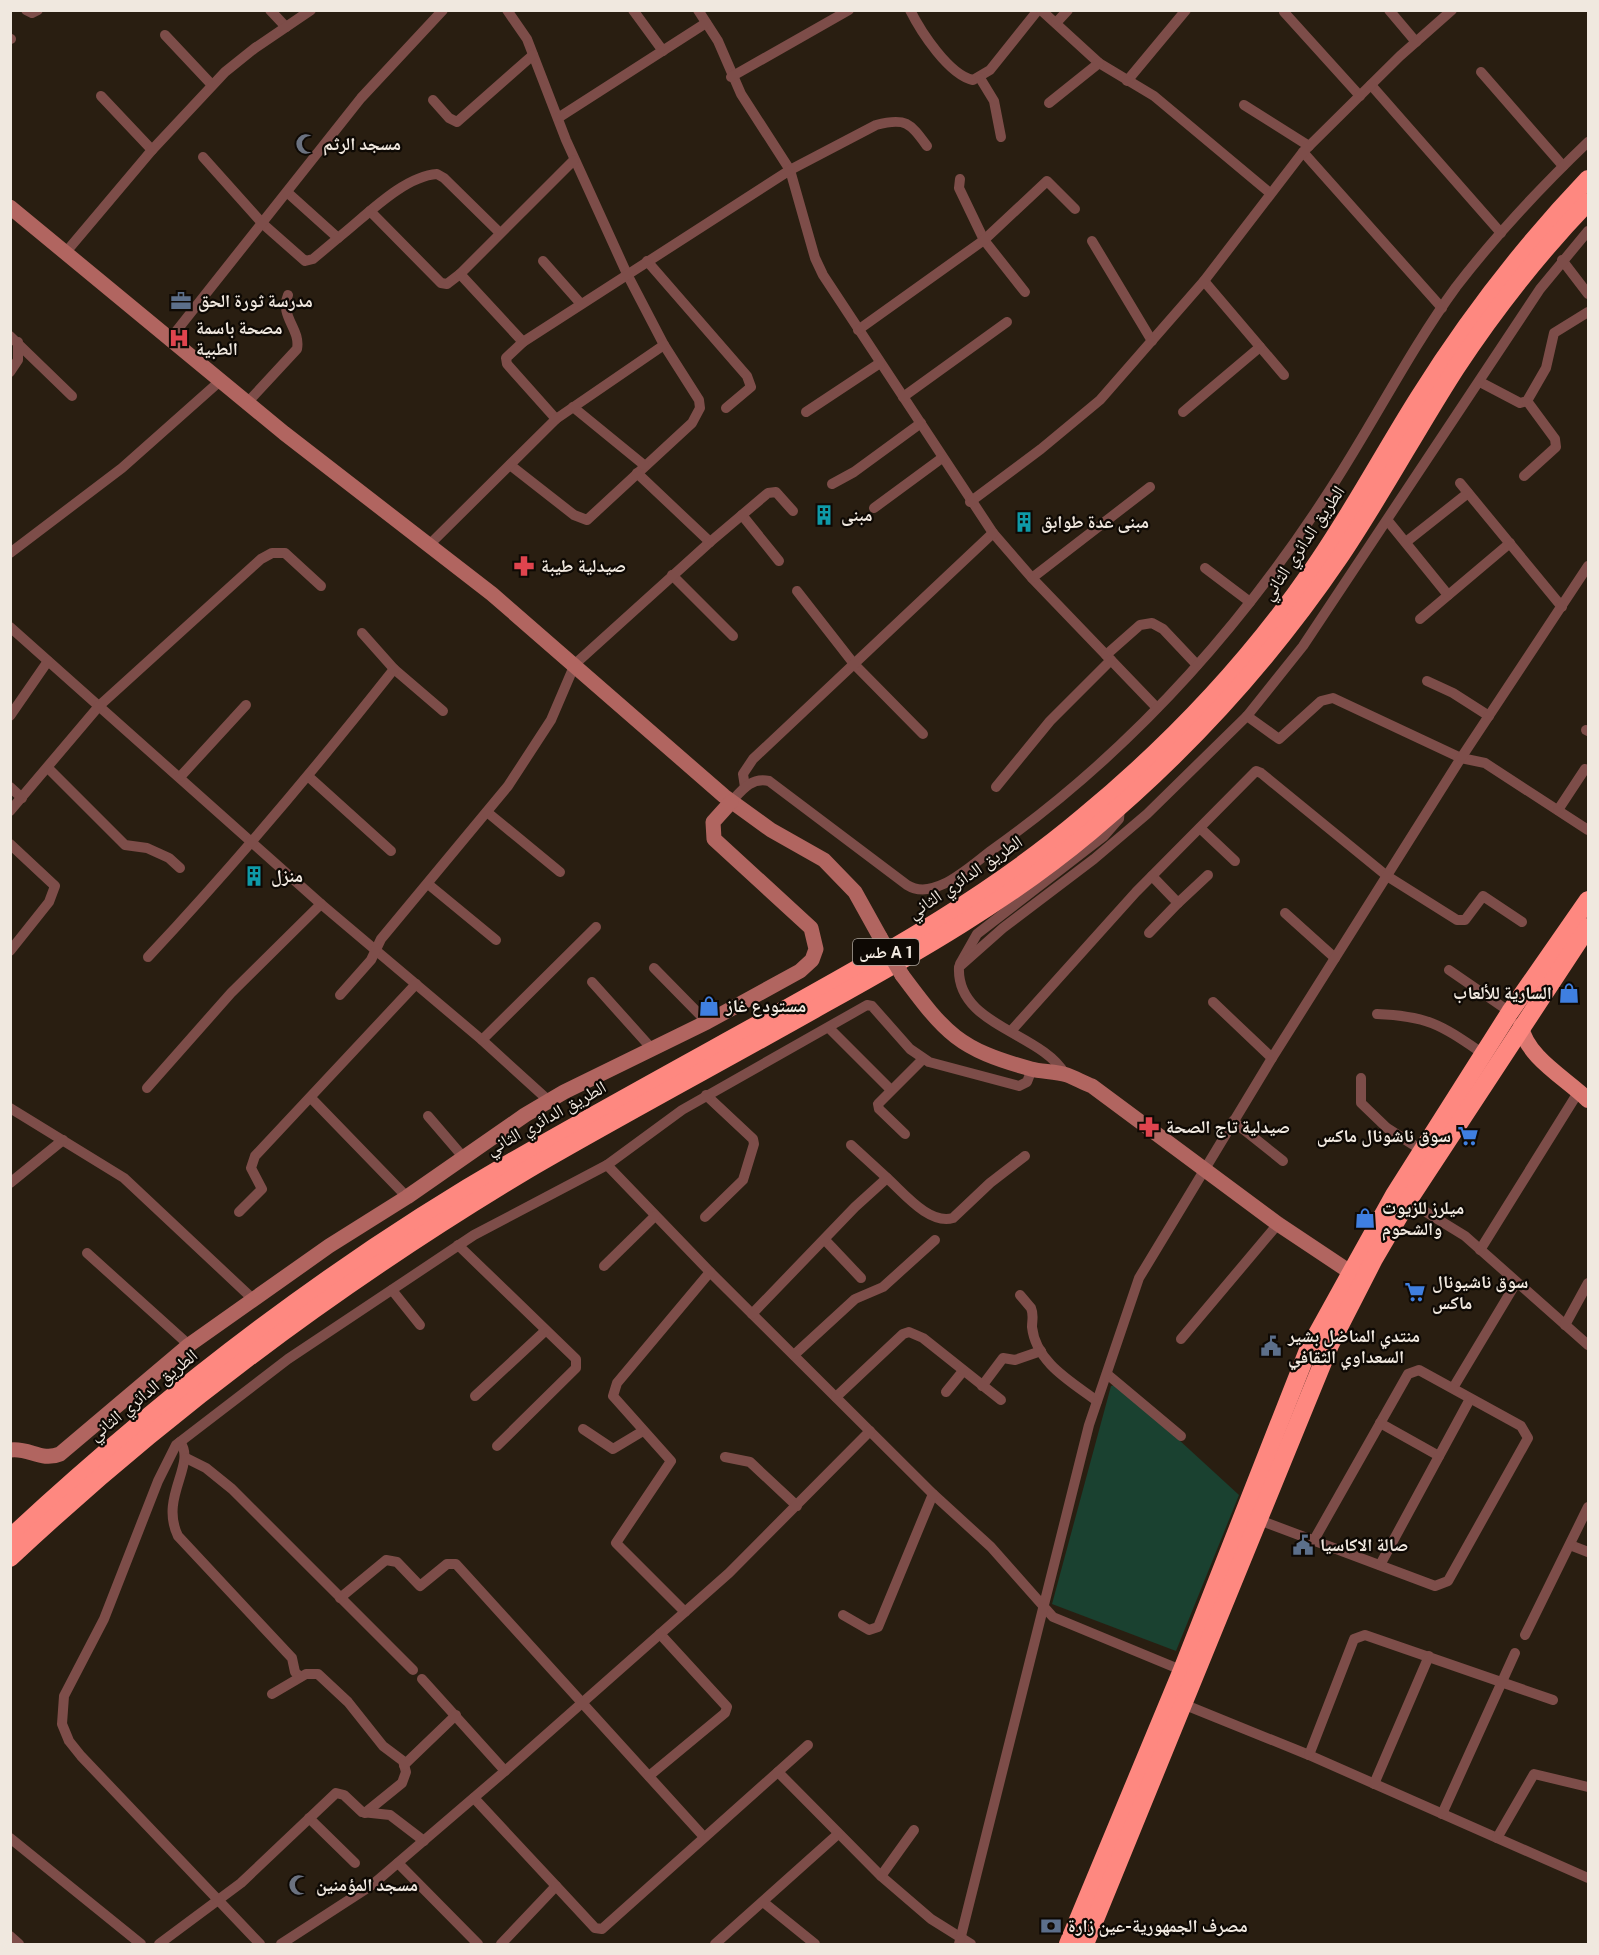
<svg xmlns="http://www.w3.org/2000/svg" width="1599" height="1955" viewBox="0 0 1599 1955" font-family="'Public Sans','Noto Naskh Arabic',sans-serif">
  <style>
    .green { fill: #1a4130 }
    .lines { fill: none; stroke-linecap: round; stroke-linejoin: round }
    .street { stroke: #7d4d49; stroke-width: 10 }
    .secondary { stroke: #b16560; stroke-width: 15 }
    .primary { stroke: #d97871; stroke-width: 16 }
    .highway { stroke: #fe8880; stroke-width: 18 }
    .secondary-bridge { stroke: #b16560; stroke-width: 15 }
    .labels { text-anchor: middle; stroke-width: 4.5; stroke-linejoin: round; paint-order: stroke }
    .shield { fill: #0e0904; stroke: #aca59d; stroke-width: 1.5 }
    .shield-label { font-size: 16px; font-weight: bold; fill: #f0e8df }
    .poi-label { font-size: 18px; font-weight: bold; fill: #f0e8df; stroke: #0e0904; text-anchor: start }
    .street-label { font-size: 18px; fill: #f0e8df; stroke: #0e0904 }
  </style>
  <rect width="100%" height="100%" fill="#291e11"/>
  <path class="green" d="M1118 1384 1239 1495 1176 1651 1052 1604 1111 1386Z"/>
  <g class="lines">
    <g class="street">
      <path d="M26 10 32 13 38 10"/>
      <path d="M270 10 286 27"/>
      <path d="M507 10 527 39 566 140 627 274 664 345 699 400 700 408 692 423 587 520 574 515 510 465"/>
      <path d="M633 10 663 51"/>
      <path d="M698 10 718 41 741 94 790 170 815 258 823 275 993 533 1032 578 1157 708"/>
      <path d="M910 10C921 32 949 75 973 80L990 70 1038 10"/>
      <path d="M1041 10 1099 63 1154 96 1270 193"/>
      <path d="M1389 10 1416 42"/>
      <path d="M1284 12 1360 96"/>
      <path d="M1056 23 1068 10"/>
      <path d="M165 35 212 85"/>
      <path d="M10 39H11"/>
      <path d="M1481 72 1563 166"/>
      <path d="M731 77 849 10"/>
      <path d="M980 78 994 101 1001 137"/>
      <path d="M1127 81 1186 10"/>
      <path d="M1371 85 1501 233"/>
      <path d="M101 96 152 150"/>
      <path d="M433 100 449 118 457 122 533 55"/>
      <path d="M1049 103 1099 63"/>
      <path d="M1244 105 1309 146"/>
      <path d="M558 118 706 23"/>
      <path d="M1303 152 1442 308"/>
      <path d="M203 157 263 224 305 261 313 259 338 238"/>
      <path d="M960 179 959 188 984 240 1025 292"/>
      <path d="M288 193 338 238C364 218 403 176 437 174L444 178 500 233"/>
      <path d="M370 211 441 283 447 284 460 274"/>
      <path d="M1092 241 1152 341"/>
      <path d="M66 252 152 150 225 72 255 48 311 10"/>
      <path d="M1562 260 1588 294"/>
      <path d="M543 261 581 304"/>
      <path d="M647 261 747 376 751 387 726 408"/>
      <path d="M1204 281 1284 375"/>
      <path d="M858 330 984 240 1047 181 1075 209"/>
      <path d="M10 336 72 396"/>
      <path d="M170 339 361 98 443 10"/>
      <path d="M523 342 460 274 574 160"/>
      <path d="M10 372 18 360V342"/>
      <path d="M1480 382 1520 403 1527 401 1546 368 1554 333 1588 312"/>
      <path d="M903 397 1007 322"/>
      <path d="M247 403 297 349C301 329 279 316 288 295"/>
      <path d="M573 407 644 465"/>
      <path d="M806 412 880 363"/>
      <path d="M1183 412 1260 347"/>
      <path d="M556 419 507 364 506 358 523 342 790 170 876 125C906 117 910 123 927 146"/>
      <path d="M637 473 710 542"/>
      <path d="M1524 476 1556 447 1555 439 1527 401"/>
      <path d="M1460 483 1562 607"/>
      <path d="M832 484 854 472 921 423"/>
      <path d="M970 502 1041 449 1100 400 1204 281 1303 152 1400 56 1452 10"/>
      <path d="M874 508 942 458"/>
      <path d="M742 515 779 561"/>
      <path d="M1388 521 1448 595"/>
      <path d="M1406 542 1468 493"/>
      <path d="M428 546 556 419 664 345"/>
      <path d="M10 553 122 468 220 381"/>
      <path d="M1205 568 1250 602"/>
      <path d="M672 575 733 636"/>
      <path d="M1032 578 1150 487"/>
      <path d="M797 591 854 664 923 734"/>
      <path d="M1420 619 1510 543"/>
      <path d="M10 627 321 904 482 1040 548 1100"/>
      <path d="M362 633 394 669 443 711"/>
      <path d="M1106 655 1140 625 1152 623 1163 629 1197 665"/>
      <path d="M1427 681 1453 693 1489 716"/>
      <path d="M10 716 48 661"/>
      <path d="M1247 716 1279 739 1321 701 1333 698 1461 758 1485 763 1588 830"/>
      <path d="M1586 730 1588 731"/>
      <path d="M48 768 125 845 147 848 169 858 180 868"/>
      <path d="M180 777 246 705"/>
      <path d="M309 777 391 851"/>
      <path d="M10 787 22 798"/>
      <path d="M745 787 743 774 753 759 993 533"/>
      <path d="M996 787 1050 721 1111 660"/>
      <path d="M731 802C742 790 751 777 769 781L907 885C934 902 970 866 992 850 1129 753 1243 626 1333 485 1375 420 1410 350 1456 287 1496 235 1541 187 1588 142"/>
      <path d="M1558 810 1585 769"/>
      <path d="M10 811 99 706 261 559 272 553H285L321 586"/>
      <path d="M487 812 560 872"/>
      <path d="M1200 828 1235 861"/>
      <path d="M10 844 55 886 49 902 10 951"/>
      <path d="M1152 876 1178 903 1208 875"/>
      <path d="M428 884 496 940"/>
      <path d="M1285 913 1335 958"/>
      <path d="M1149 933 1178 903"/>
      <path d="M148 957C235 864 315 769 394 669"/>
      <path d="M960 964 977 934 1104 836 1119 819 1120 807"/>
      <path d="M654 968 707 1022"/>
      <path d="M1449 970 1510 1012"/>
      <path d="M592 982 653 1050"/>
      <path d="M340 995 371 960 381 939 508 786 551 720 575 664 710 542 768 493 776 492 793 511"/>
      <path d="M1213 1002 1272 1058"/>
      <path d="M1377 1014C1430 1016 1442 1026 1485 1055"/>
      <path d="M829 1028 891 1090"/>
      <path d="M1011 1031 1136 892 1256 771 1261 773 1387 876 1457 920H1465L1483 896 1522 922"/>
      <path d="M482 1040 596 927"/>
      <path d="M1065 1074C1041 1032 956 1026 959 967L1003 928 1094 859 1147 814 1247 716 1303 646 1540 289 1588 231"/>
      <path d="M1361 1078V1103L1387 1128 1423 1151"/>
      <path d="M147 1088 231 993 321 904"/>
      <path d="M311 1098 407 1197"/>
      <path d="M10 1108 124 1178 254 1300"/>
      <path d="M428 1116 464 1158"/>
      <path d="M1233 1121 1283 1161"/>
      <path d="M905 1134 879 1109 878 1104 923 1059"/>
      <path d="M607 1165 710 1272 933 1494 991 1547 1053 1617 1186 1672"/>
      <path d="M887 1178C904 1193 929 1225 953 1218L990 1183 1025 1156"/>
      <path d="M10 1183 63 1140"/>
      <path d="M1408 1201 1465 1236 1588 1345"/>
      <path d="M239 1212 262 1189 251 1168 255 1156 416 984"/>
      <path d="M705 1217 743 1180 754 1144 753 1139 706 1095"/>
      <path d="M825 1240 861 1278"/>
      <path d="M458 1245 576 1359V1368L497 1446"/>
      <path d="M1480 1250 1579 1091"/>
      <path d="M87 1253 189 1345"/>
      <path d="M604 1266 655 1216"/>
      <path d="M392 1290 420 1325"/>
      <path d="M1020 1295 1031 1308C1034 1315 1032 1320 1032 1327 1036 1363 1072 1382 1097 1401"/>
      <path d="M752 1314 855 1207 887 1178 851 1145"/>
      <path d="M1565 1325 1588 1283"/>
      <path d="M1181 1339 1278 1224"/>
      <path d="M794 1355 855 1299 883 1287 935 1240"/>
      <path d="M1107 1374 1181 1436"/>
      <path d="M982 1386 1003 1358 1015 1360 1041 1351"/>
      <path d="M1453 1388 1516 1283"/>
      <path d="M946 1392 963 1371"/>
      <path d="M475 1396 545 1331"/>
      <path d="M836 1397 903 1334 909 1332 923 1338 1001 1400"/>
      <path d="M1380 1423 1439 1456"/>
      <path d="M583 1429 613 1449 643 1431"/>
      <path d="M180 1442C197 1464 159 1497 178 1536L292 1658 295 1672 300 1677"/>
      <path d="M725 1457 750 1462 797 1506"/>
      <path d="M186 1458 206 1468 232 1489 413 1670"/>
      <path d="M1259 1520 1435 1586 1448 1581 1528 1438 1521 1426 1419 1370 1408 1374 1314 1540"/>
      <path d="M1570 1545 1588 1552"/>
      <path d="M1380 1565 1470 1399"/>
      <path d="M340 1598 386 1560 397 1562 420 1586 447 1564H456L704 1837"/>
      <path d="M685 1612 616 1543 671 1461 613 1396 617 1383 710 1272"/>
      <path d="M843 1615 869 1630 878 1627 933 1494"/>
      <path d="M1525 1635 1588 1507"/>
      <path d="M422 1679 505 1771"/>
      <path d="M272 1694 306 1674H318L348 1702 383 1746 403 1761 406 1772 402 1783 365 1813"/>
      <path d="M1178 1702 1309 1755 1588 1878"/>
      <path d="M1309 1755 1354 1639 1365 1635 1553 1700"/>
      <path d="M404 1765 456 1715"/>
      <path d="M778 1772 881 1876 931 1919 971 1944"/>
      <path d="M649 1776 725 1713 727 1707 660 1634"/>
      <path d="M1374 1784 1429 1656"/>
      <path d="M474 1798 556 1886 501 1944"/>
      <path d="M1442 1814 1515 1653"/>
      <path d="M309 1818 355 1863"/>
      <path d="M10 1838 141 1944"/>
      <path d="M1497 1838 1534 1774 1588 1787"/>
      <path d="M398 1863 478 1944"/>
      <path d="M881 1876 914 1830"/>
      <path d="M556 1886 595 1928 602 1929 808 1745"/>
      <path d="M763 1902 815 1944"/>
      <path d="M10 1936 19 1944"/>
      <path d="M159 1944 241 1883 336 1793 344 1795 362 1812 390 1815 424 1841"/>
      <path d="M260 1944 81 1756 69 1741 62 1724 64 1696 104 1619 158 1481 176 1445 288 1359 474 1235 607 1165 682 1110 867 1005 872 1006 910 1049 929 1062 1019 1086 1027 1082 1032 1069"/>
      <path d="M281 1944 372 1885 505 1771 729 1573 870 1431"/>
      <path d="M715 1944 838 1834"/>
      <path d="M959 1944 1089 1425 1139 1278 1272 1058 1461 758 1588 566"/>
    </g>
    <g class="secondary">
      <path d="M10 207 284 433 492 594 724 796 771 830 824 860 855 892 880 937"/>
      <path d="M902 975C946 1034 958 1049 1031 1069 1042 1072 1056 1071 1067 1075 1075 1078 1084 1083 1092 1086L1278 1224 1350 1272"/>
      <path d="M10 1450C29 1447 41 1462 60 1454L189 1345 329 1246 407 1197 525 1115 564 1092 707 1022 800 971 812 960 816 949 811 928 714 839 713 822 731 802"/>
    </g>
    <path class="primary" d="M1521 1026C1526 1057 1567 1079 1588 1100"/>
    <g class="highway">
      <path d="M10 1538C166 1393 336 1262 520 1157 609 1106 699 1057 789 1007 892 950 993 893 1083 817 1170 745 1249 662 1313 569 1352 513 1383 454 1419 397 1468 319 1524 246 1588 179"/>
      <path d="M10 1558C168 1410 342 1281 527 1170 625 1113 725 1060 824 1004 916 953 1009 900 1090 832 1187 751 1269 661 1339 558 1381 496 1416 430 1456 368 1495 309 1539 253 1588 202"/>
      <path d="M1068 1944 1182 1670 1308 1350 1394 1195 1510 1012 1588 900"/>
      <path d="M1085 1944 1330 1345 1374 1259 1408 1201 1588 927"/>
    </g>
    <path class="secondary-bridge" d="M880 937 902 975"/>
  </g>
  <defs>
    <g id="mosque-bare" transform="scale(1.62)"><path d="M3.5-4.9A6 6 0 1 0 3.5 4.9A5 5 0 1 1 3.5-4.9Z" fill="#6b7280" stroke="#0e0904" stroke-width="2.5" paint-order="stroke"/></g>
    <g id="office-bare" transform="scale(1.62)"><path d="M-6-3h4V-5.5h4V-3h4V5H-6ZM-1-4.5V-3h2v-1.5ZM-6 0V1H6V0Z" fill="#5c6f8a" stroke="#0e0904" stroke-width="2.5" paint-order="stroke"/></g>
    <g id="hospital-bare" transform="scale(1.62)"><path d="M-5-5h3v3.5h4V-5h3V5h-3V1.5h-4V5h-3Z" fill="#e0444e" stroke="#0e0904" stroke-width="2.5" paint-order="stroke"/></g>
    <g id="building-bare" transform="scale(1.62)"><path d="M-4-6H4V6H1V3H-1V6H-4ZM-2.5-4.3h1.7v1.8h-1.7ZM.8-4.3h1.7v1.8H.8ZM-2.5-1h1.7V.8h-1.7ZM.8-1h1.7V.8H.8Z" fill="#0f9aa8" stroke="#0e0904" stroke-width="2.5" paint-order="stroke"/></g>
    <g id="pharmacy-bare" transform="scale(1.62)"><path d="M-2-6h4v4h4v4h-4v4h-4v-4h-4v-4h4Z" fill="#e0444e" stroke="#0e0904" stroke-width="2.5" paint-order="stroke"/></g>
    <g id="shop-bare" transform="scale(1.62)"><path d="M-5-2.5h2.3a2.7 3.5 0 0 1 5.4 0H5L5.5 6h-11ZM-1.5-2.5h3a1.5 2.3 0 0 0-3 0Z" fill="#3f7fe0" stroke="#0e0904" stroke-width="2.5" paint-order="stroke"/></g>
    <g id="supermarket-bare" transform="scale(1.62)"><path d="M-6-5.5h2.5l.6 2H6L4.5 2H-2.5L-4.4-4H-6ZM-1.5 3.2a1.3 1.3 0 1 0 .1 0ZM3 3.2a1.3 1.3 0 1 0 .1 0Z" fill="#3f7fe0" stroke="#0e0904" stroke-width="2.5" paint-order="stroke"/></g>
    <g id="civic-bare" transform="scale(1.62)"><path d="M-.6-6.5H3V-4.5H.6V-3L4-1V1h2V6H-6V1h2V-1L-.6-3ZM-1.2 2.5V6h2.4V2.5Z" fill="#5c6f8a" stroke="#0e0904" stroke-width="2.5" paint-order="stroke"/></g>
    <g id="bank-bare" transform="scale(1.62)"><path d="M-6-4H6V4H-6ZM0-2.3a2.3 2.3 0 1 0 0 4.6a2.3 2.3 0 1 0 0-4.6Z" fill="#5c6f8a" stroke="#0e0904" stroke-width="2.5" paint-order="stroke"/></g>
  </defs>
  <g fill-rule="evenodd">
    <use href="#mosque-bare" x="306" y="144"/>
    <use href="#office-bare" x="181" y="301"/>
    <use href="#hospital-bare" x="179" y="338"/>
    <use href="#building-bare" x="824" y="515"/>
    <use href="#building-bare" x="1024" y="522"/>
    <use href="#pharmacy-bare" x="524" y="566"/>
    <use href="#building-bare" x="254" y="876"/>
    <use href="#shop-bare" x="1569" y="993"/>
    <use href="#shop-bare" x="709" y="1006"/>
    <use href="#pharmacy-bare" x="1149" y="1127"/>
    <use href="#supermarket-bare" x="1468" y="1136"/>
    <use href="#shop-bare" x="1365" y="1218"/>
    <use href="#supermarket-bare" x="1415" y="1292"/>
    <use href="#civic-bare" x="1271" y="1346"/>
    <use href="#civic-bare" x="1303" y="1545"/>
    <use href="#mosque-bare" x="299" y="1885"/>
    <use href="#bank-bare" x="1051" y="1926"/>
  </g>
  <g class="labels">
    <rect class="shield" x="853" y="939" width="66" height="26" rx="4.5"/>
    <g class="shield-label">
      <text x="886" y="958">طس A 1</text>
    </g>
    <g class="poi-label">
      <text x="323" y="150">مسجد الرثم</text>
      <text x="198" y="307">مدرسة ثورة الحق</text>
      <text x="196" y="334">مصحة باسمة<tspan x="196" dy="21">الطبية</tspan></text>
      <text x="841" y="521">مبنى</text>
      <text x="1041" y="528">مبنى عدة طوابق</text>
      <text x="541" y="572">صيدلية طيبة</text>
      <text x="271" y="882">منزل</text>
      <text x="1552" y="999" text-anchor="end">السارية للألعاب</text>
      <text x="726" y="1012">مستودع غاز</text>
      <text x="1166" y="1133">صيدلية تاج الصحة</text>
      <text x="1451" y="1142" text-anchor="end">سوق ناشونال ماكس</text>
      <text x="1382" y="1214">ميلرز للزيوت<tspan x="1382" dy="21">والشحوم</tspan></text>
      <text x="1432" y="1288">سوق ناشيونال<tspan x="1432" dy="21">ماكس</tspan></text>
      <text x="1288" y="1342">منتدي المناضل بشير<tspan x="1288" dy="21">السعداوي الثقافي</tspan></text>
      <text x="1320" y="1551">صالة الاكاسيا</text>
      <text x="316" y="1891">مسجد المؤمنين</text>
      <text x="1068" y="1932">مصرف الجمهورية-عين زارة</text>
    </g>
    <g class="street-label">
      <text transform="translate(1303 543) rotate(-56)" y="6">الطريق الدائري الثاني</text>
      <text transform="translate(965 877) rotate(-34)" y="6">الطريق الدائري الثاني</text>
      <text transform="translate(546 1118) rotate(-29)" y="6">الطريق الدائري الثاني</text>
      <text transform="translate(143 1395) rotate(-39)" y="6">الطريق الدائري الثاني</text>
    </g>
  </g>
  <rect width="1599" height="1955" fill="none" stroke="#f0e8df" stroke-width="24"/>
</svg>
